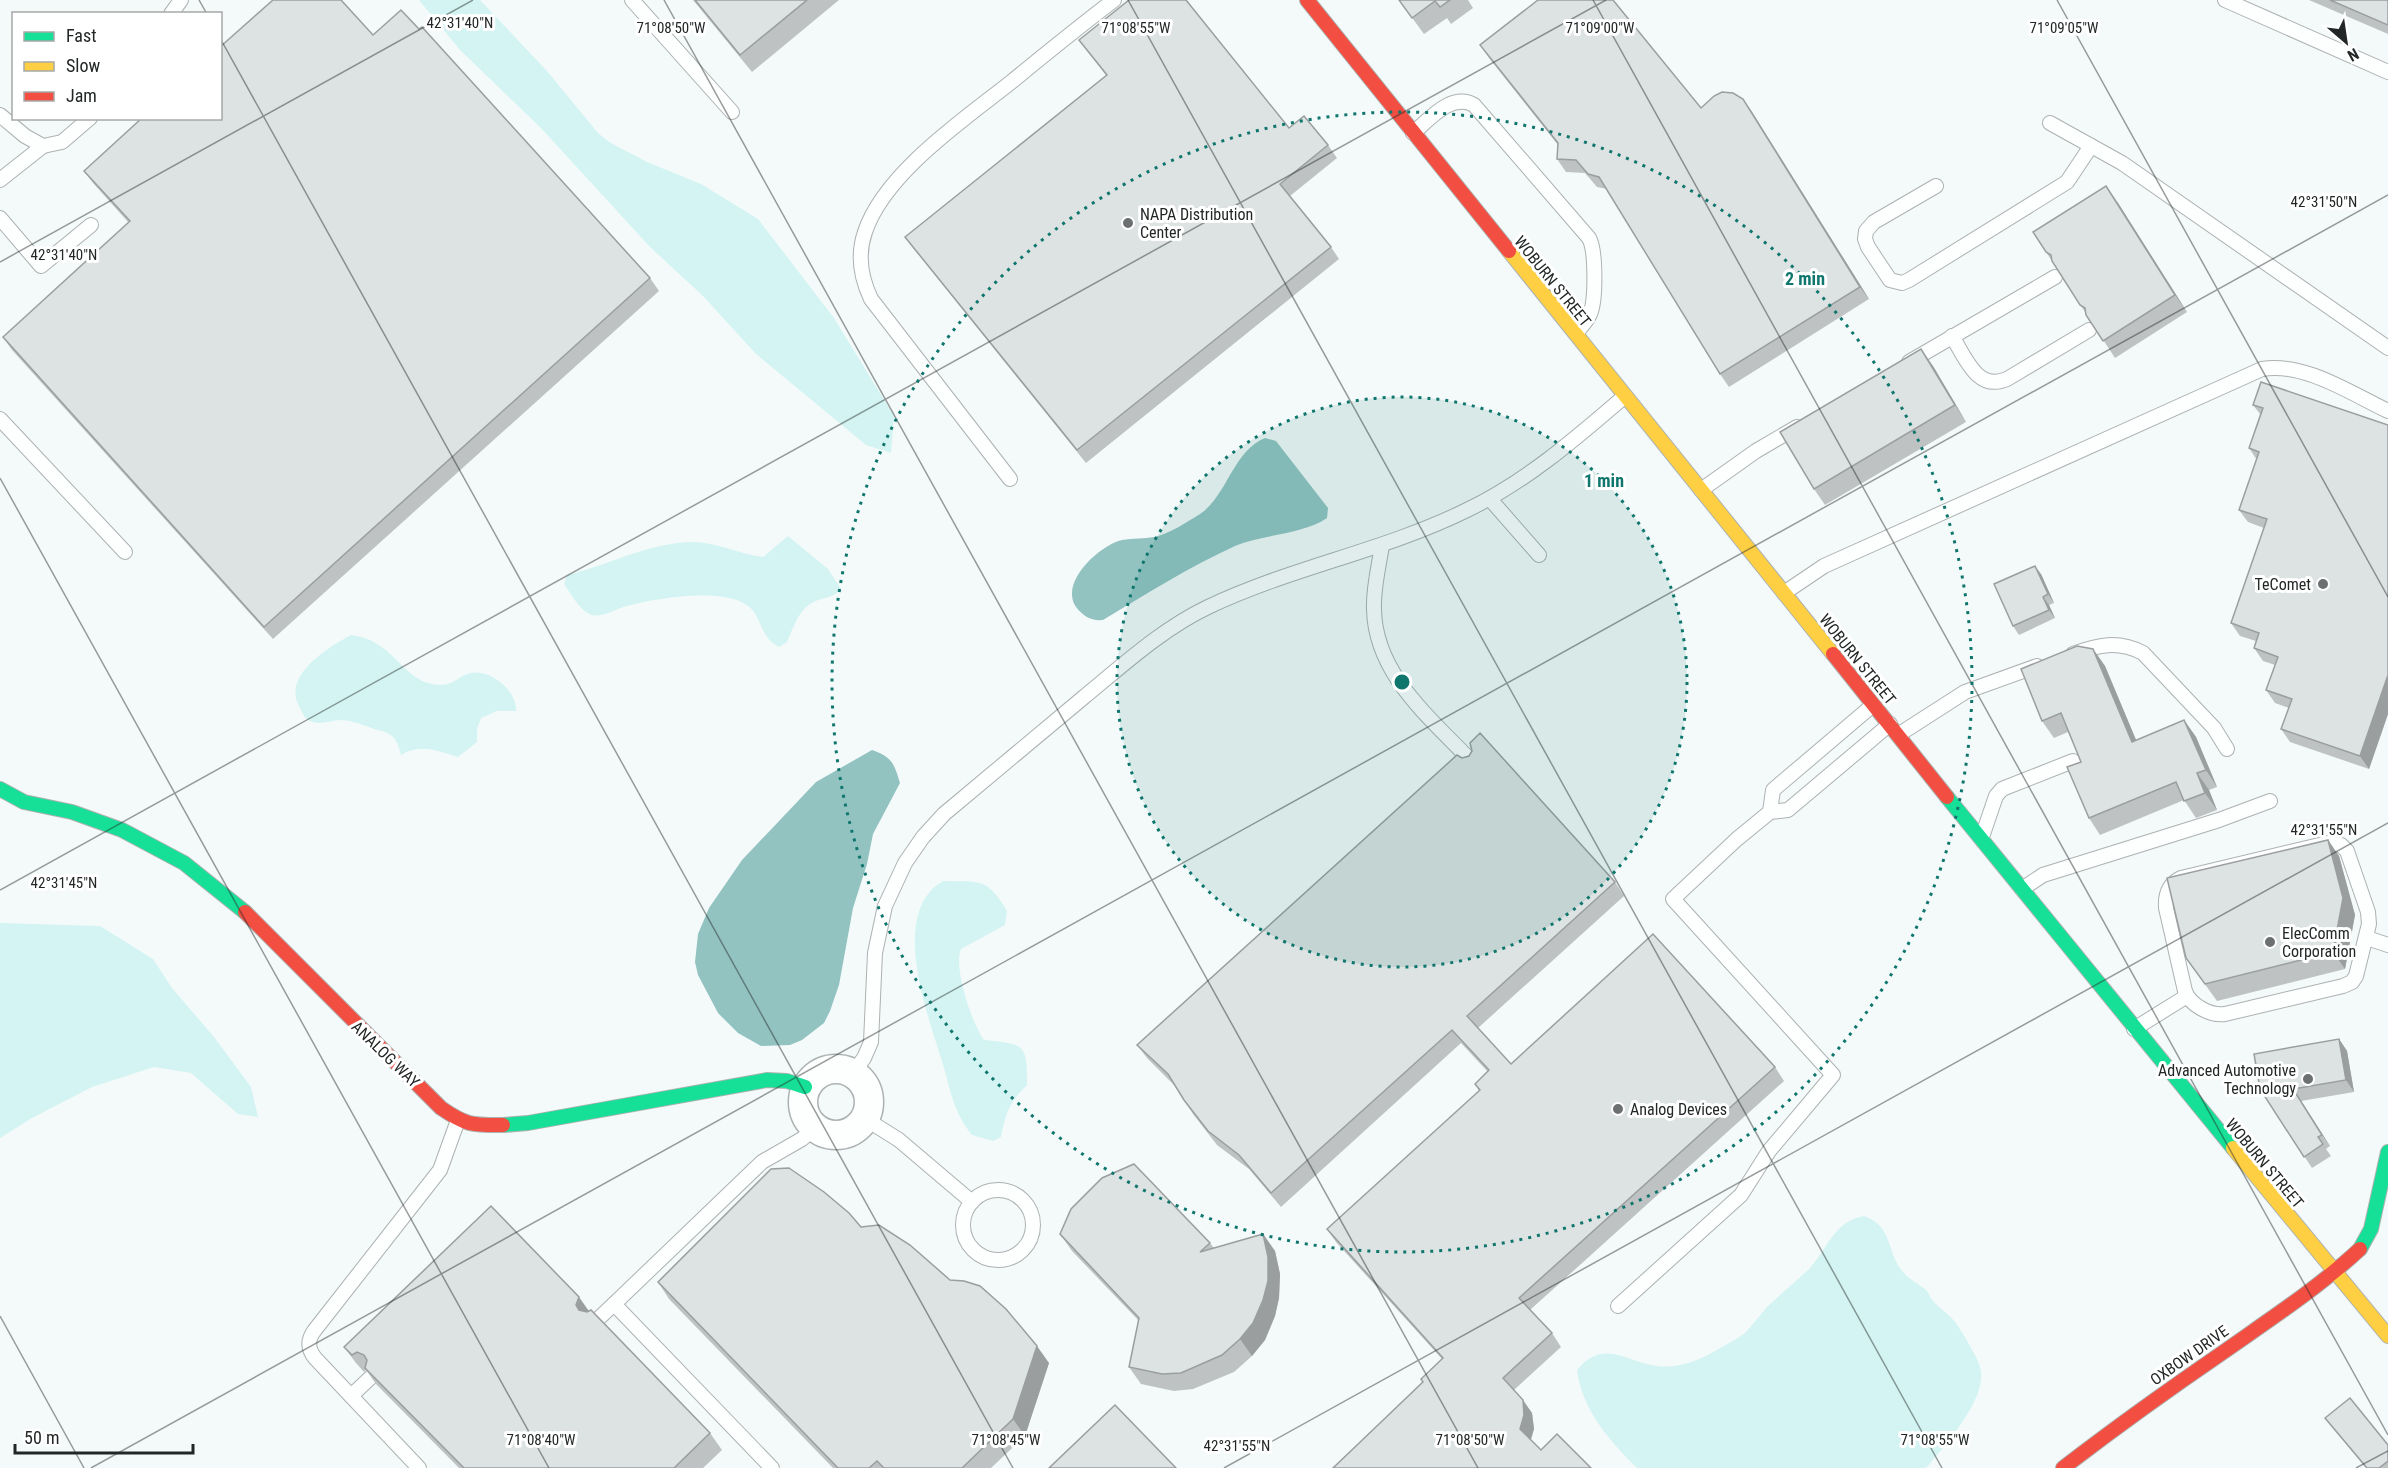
<svg xmlns="http://www.w3.org/2000/svg" width="2388" height="1468" viewBox="0 0 2388 1468" font-family="'Roboto Condensed',sans-serif">
  <style>
    .green { fill: #d3f4f2 }
    .water { fill: #93c3c1 }
    .lines { fill: none; stroke-linecap: round; stroke-linejoin: round }
    .lane-casing { stroke: #acb1b1; stroke-width: 16 }
    .street-casing { stroke: #acb1b1; stroke-width: 31 }
    .fast-casing { stroke: #acb1b1; stroke-width: 16 }
    .slow-casing { stroke: #acb1b1; stroke-width: 16 }
    .jam-casing { stroke: #acb1b1; stroke-width: 16 }
    .lane { stroke: #fdfefe; stroke-width: 14 }
    .street { stroke: #fdfefe; stroke-width: 28 }
    .fast { stroke: #16e098; stroke-width: 14 }
    .slow { stroke: #ffcf43; stroke-width: 14 }
    .jam { stroke: #f24e42; stroke-width: 14 }
    .wall { fill: #bec2c2 }
    .shaded-wall { fill: #9b9e9e }
    .building { fill: #dde2e2; stroke: #9b9e9e; stroke-width: 1.5 }
    .ticks { fill: none; stroke: #222626; stroke-width: 1.5; stroke-opacity: 0.45 }
    .ring { fill: none; stroke: #0f766e; stroke-width: 3; stroke-dasharray: 3 6 }
    .poi-dot { fill: #6c7070; stroke: #fff; stroke-width: 2 }
    .labels { text-anchor: middle; stroke-width: 6; stroke-linejoin: round; paint-order: stroke }
    .poi-label { font-size: 16px; fill: #222626; stroke: #fff; text-anchor: start }
    .street-label { font-size: 16px; fill: #222626; stroke: #fff }
    .ticks-label { font-size: 15px; text-anchor: middle; fill: #222626; stroke: #fff; stroke-width: 6; stroke-linejoin: round; paint-order: stroke }
    .centre { fill: #0f766e; stroke: #fff; stroke-width: 3 }
    .ring-label { font-size: 18px; text-anchor: middle; font-weight: bold; fill: #0f766e; stroke: #fff; stroke-width: 6; stroke-linejoin: round; paint-order: stroke }
  </style>
  <rect width="100%" height="100%" fill="#f4fafa"/>
  <g class="green">
    <path d="M419 0H480L547 71 598 133 609 142 647 162 701 184 758 219 834 318 894 416 891 453 866 445 756 354 702 295 650 247 540 127 460 50Z"/>
    <path d="M788 536 828 569 841 589C833 599 821 597 810 604 797 613 793 629 787 642L779 647C775 644 770 642 768 638 760 628 758 611 745 604 719 588 656 598 627 606 617 608 603 618 592 615 580 611 571 594 564 584L567 575C609 565 650 542 694 542 719 543 739 554 763 557Z"/>
    <path d="M351 635C393 640 401 678 432 684 454 688 455 677 471 673 491 669 517 691 516 711H497L481 718 477 729V742L458 757C438 751 420 743 401 755 395 729 386 734 366 726 357 723 350 720 339 720 329 721 318 726 308 720 303 716 301 710 298 704 284 674 329 647 351 635Z"/>
    <path d="M943 881C980 882 987 877 1007 911L1005 925 961 949C953 967 972 1024 984 1040 1023 1044 1028 1043 1027 1085 1009 1103 1006 1112 1001 1137L993 1141 972 1135C951 1108 951 1089 941 1058 927 1013 889 912 943 881Z"/>
    <path d="M0 923 100 926 153 959 172 988 214 1037 251 1087 258 1117 238 1114 191 1073 154 1067 92 1087 32 1118 0 1138Z"/>
    <path d="M1864 1216C1894 1226 1886 1254 1904 1273 1910 1280 1919 1284 1926 1290 1929 1293 1930 1298 1933 1301 1940 1309 1949 1314 1956 1323 1963 1334 1977 1356 1980 1367 1989 1397 1946 1444 1928 1466L1925 1468H1637C1609 1440 1582 1410 1577 1370 1604 1338 1625 1362 1657 1366 1679 1369 1703 1359 1722 1347 1729 1343 1739 1338 1745 1333 1753 1325 1759 1316 1766 1308 1780 1294 1796 1282 1810 1268 1828 1248 1834 1221 1864 1216Z"/>
  </g>
  <g class="water">
    <path d="M1265 438 1276 441 1328 508 1327 518C1302 535 1263 534 1235 546 1189 567 1146 594 1103 620 1091 621 1084 617 1076 607 1059 582 1100 545 1122 540 1133 538 1144 539 1154 537 1169 534 1187 522 1200 514 1227 496 1233 451 1265 438Z"/>
    <path d="M872 750C892 757 894 763 900 783L873 834 867 864 853 908 839 985 830 1011 824 1023 802 1040 790 1045 761 1046 738 1033 718 1013 698 975 695 962 698 934 709 908 742 860 816 782Z"/>
  </g>
  <g class="lines">
    <g class="lane-casing">
      <g id="lane">
        <path d="M632 0 732 112"/>
        <path d="M2225 0 2388 72"/>
        <path d="M171 14 181 0"/>
        <path d="M0 115 25 136 43 146 62 142 90 118"/>
        <path d="M2050 123 2122 163 2388 348"/>
        <path d="M1413 133C1429 120 1451 92 1474 105L1589 238C1596 250 1596 301 1590 314 1587 321 1581 327 1576 333"/>
        <path d="M0 180 43 146"/>
        <path d="M1936 186 1874 222 1866 231 1865 239 1868 247 1890 280 1902 283 1909 280 2067 182 2091 146"/>
        <path d="M0 218 41 266 91 225"/>
        <path d="M1952 336C1965 357 1977 392 2007 379L2089 330"/>
        <path d="M1909 362 2055 277"/>
        <path d="M0 419 125 552"/>
        <path d="M1010 479 871 299C861 278 857 255 865 232 884 174 963 120 1010 83 1044 55 1079 27 1114 0"/>
        <path d="M1701 490 1756 451 1797 427"/>
        <path d="M1490 499 1539 555"/>
        <path d="M1382 545C1379 566 1373 588 1374 609 1375 675 1431 718 1473 763"/>
        <path d="M1784 593 1824 566 2262 369C2305 362 2350 393 2388 411"/>
        <path d="M2073 654C2098 645 2118 640 2143 653L2214 728 2227 749"/>
        <path d="M1898 735 1965 692 2037 666"/>
        <path d="M1770 812 1773 790 1873 705"/>
        <path d="M1982 837 1996 796 2002 789 2073 761"/>
        <path d="M2328 843 2341 845 2347 851 2368 912 2369 924 2356 976 2352 982 2343 986 2225 1014C2210 1016 2190 1005 2185 991L2166 908C2165 895 2169 884 2181 878Z"/>
        <path d="M2022 889 2043 875 2219 820 2270 801"/>
        <path d="M2367 938 2388 945"/>
        <path d="M2134 1029 2187 996"/>
        <path d="M853 1073 864 1058 871 1042 875 953 885 906 905 863 923 837 944 814C991 775 1037 736 1084 697 1123 665 1162 629 1208 607 1292 567 1384 551 1467 510 1527 481 1575 439 1625 396"/>
        <path d="M864 1118 899 1140 972 1202"/>
        <circle cx="998" cy="1225" r="35"/>
        <path d="M1618 1306 1741 1195 1769 1151 1833 1075 1673 899 1737 839 1770 812 1788 810 1890 724"/>
        <path d="M597 1320 614 1304"/>
        <path d="M351 1396 370 1378"/>
        <path d="M419 1468 315 1358C308 1349 307 1341 314 1331L440 1170 458 1120"/>
        <path d="M772 1468 614 1304 762 1162 802 1139 815 1128"/>
      </g>
    </g>
    <g class="street-casing">
      <circle id="street" cx="836" cy="1102" r="33"/>
    </g>
    <g class="fast-casing">
      <g id="fast">
        <path d="M0 789 24 802 72 812 122 830 184 863 245 912"/>
        <path d="M1947 797 2233 1148"/>
        <path d="M503 1125 528 1123 767 1080 787 1081 805 1087"/>
        <path d="M2360 1249 2371 1229 2388 1152"/>
      </g>
    </g>
    <g class="slow-casing">
      <g id="slow">
        <path d="M1509 251 1833 654"/>
        <path d="M2233 1148 2388 1336"/>
      </g>
    </g>
    <g class="jam-casing">
      <g id="jam">
        <path d="M1307 0 1509 251"/>
        <path d="M1833 654 1947 797"/>
        <path d="M245 912 441 1108C467 1126 473 1125 503 1125"/>
        <path d="M2063 1468C2115 1428 2168 1390 2222 1353 2269 1320 2318 1288 2360 1249"/>
      </g>
    </g>
    <use href="#lane" class="lane"/>
    <use href="#street" class="street"/>
    <use href="#fast" class="fast"/>
    <use href="#slow" class="slow"/>
    <use href="#jam" class="jam"/>
  </g>
  <g class="wall">
    <path d="M693 0H839L752 72Z"/>
    <path d="M1399 0H1468L1473 8 1451 24 1447 18 1424 34Z"/>
    <path d="M2309 0H2388V34Z"/>
    <path d="M373 35 650 278 659 291 273 639 12 350 3 337 129 223 93 183 84 171Z"/>
    <path d="M1079 40 1328 145 1337 158 1290 196 1331 247 1339 259 1086 463 914 249 905 237 1106 75Z"/>
    <path d="M1480 45 1701 108 1743 99 1752 112 1869 299 1729 387 1720 374 1607 189 1597 187 1585 173 1566 172 1557 159 1558 145 1489 58Z"/>
    <path d="M2118 203 2187 312 2115 358 2033 232Z"/>
    <path d="M1933 366 1966 422 1825 505 1814 489Z"/>
    <path d="M2253 405 2388 425V714L2369 769 2290 742 2281 729 2289 708 2275 703 2266 690 2275 665 2263 661 2254 648 2256 641 2240 636 2231 623 2264 528 2248 522 2239 510 2257 460 2249 448 2260 414Z"/>
    <path d="M2041 574 2054 603 2049 605 2055 618 2019 635 2013 626Z"/>
    <path d="M2093 649 2105 666 2136 740 2184 720 2196 737 2217 787 2209 790 2217 810 2196 818 2184 800 2100 835 2089 818 2081 762 2068 732 2054 738 2042 721Z"/>
    <path d="M2328 840 2339 856 2355 915 2345 969 2217 1001 2186 958Z"/>
    <path d="M1615 882 1624 896 1478 1028 1511 1064 1775 1067 1784 1081 1530 1310 1552 1333 1561 1347 1514 1390 1532 1413 1534 1429 1530 1440 1541 1450 1333 1468 1422 1382 1442 1359 1336 1242 1327 1229 1479 1091 1475 1084 1488 1072 1461 1043 1281 1207 1249 1169 1217 1145 1193 1114 1174 1085 1147 1058 1137 1045Z"/>
    <path d="M2339 1039 2347 1051 2354 1092 2301 1101 2330 1146 2326 1149 2331 1156 2312 1168 2260 1089Z"/>
    <path d="M861 1227 950 1280 1049 1363 1025 1436 991 1468H833L669 1299 658 1282Z"/>
    <path d="M1060 1234 1210 1243 1214 1248 1263 1234 1275 1251 1280 1274 1279 1298 1275 1316 1265 1340 1252 1356 1234 1372 1193 1389 1174 1391 1141 1384 1129 1367 1139 1321 1072 1251Z"/>
    <path d="M589 1311 710 1433 722 1450 703 1468H459L376 1384 366 1370 364 1372 356 1363 344 1347Z"/>
    <path d="M2325 1418 2388 1445V1468H2366Z"/>
  </g>
  <g class="shaded-wall">
    <path d="M1743 99 1752 112 1869 299 1860 287Z"/>
    <path d="M2106 186 2118 203 2187 312 2175 295Z"/>
    <path d="M1921 349 1933 366 1966 422 1955 405Z"/>
    <path d="M2035 566 2041 574 2054 603 2048 594Z"/>
    <path d="M2043 597 2049 605 2055 618 2049 610Z"/>
    <path d="M2093 649 2105 666 2144 759 2132 742Z"/>
    <path d="M2388 675V714L2369 769 2360 756Z"/>
    <path d="M2184 720 2196 737 2217 787 2206 770Z"/>
    <path d="M2197 773 2209 790 2217 810 2205 793Z"/>
    <path d="M2328 840 2339 856 2355 915 2345 969 2333 952Z"/>
    <path d="M2339 1039 2347 1051 2354 1092 2346 1080Z"/>
    <path d="M2293 1089 2301 1101 2330 1146 2322 1135Z"/>
    <path d="M1263 1234 1275 1251 1280 1274 1279 1298 1275 1316 1265 1340 1252 1356 1240 1339Z"/>
    <path d="M579 1297 591 1314 579 1310 576 1305Z"/>
    <path d="M1037 1346 1049 1363 1025 1436 1013 1419Z"/>
    <path d="M1523 1400 1532 1413 1534 1429 1530 1443 1520 1429Z"/>
  </g>
  <g class="building">
    <path d="M273 0H341L373 35 401 10 419 29 422 27 650 278 264 627 3 337 130 221 84 171 142 118H220V47Z"/>
    <path d="M695 0H807L740 55Z"/>
    <path d="M1129 0H1186L1289 128 1304 116 1328 145 1280 184 1331 247 1077 450 905 237 1107 75 1079 40Z"/>
    <path d="M1399 0H1450L1440 7 1435 1 1412 18Z"/>
    <path d="M1538 0H1613L1701 108 1714 96 1722 92 1733 93 1743 99 1860 287 1720 374 1599 177 1588 174 1576 160 1557 159 1558 143 1480 45Z"/>
    <path d="M2330 0H2388V25Z"/>
    <path d="M2106 186 2175 295 2103 341 2086 315 2085 308 2080 305 2052 261 2051 255 2046 252 2033 232Z"/>
    <path d="M1921 349 1955 405 1814 489 1780 432Z"/>
    <path d="M2261 382 2388 425V675L2360 756 2281 729 2292 699 2266 690 2278 657 2254 648 2259 633 2231 623 2267 519 2239 510 2259 452 2249 448 2263 408 2253 405Z"/>
    <path d="M2035 566 2048 594 2043 597 2049 610 2013 626 1994 584Z"/>
    <path d="M2077 646 2093 649 2132 742 2184 720 2206 770 2197 773 2205 793 2184 801 2176 782 2089 818 2067 767 2081 762 2061 713 2042 721 2021 669Z"/>
    <path d="M1480 733 1615 882 1467 1016 1511 1064 1653 934 1775 1067 1519 1298 1552 1333 1503 1378 1523 1400 1524 1415 1520 1429 1541 1450 1557 1434 1591 1468H1333L1423 1382 1421 1379 1443 1358 1327 1229 1480 1090 1475 1084 1489 1070 1452 1030 1271 1193 1239 1155 1208 1131 1184 1100 1168 1074 1137 1045 1457 755 1462 758 1469 756 1472 751 1470 743Z"/>
    <path d="M2328 840 2343 898 2333 952 2205 984 2186 958 2167 878Z"/>
    <path d="M2339 1039 2346 1080 2293 1089 2322 1135 2318 1137 2323 1144 2304 1157 2260 1089 2254 1054Z"/>
    <path d="M1134 1164 1210 1243 1200 1252 1263 1234 1268 1257V1281L1263 1300 1253 1323 1240 1339 1222 1355 1181 1373 1162 1374 1129 1367 1139 1318 1060 1234 1071 1209 1102 1178Z"/>
    <path d="M789 1168 824 1192 849 1213 861 1227 879 1225 910 1245 950 1280 964 1281 980 1286 1006 1309 1037 1346 1013 1419 962 1468H884L877 1461 869 1468H838L658 1282 771 1169Z"/>
    <path d="M491 1206 579 1297 576 1305 579 1310 587 1312 591 1310 710 1433 674 1468H464L365 1368 367 1360 364 1355 357 1352 352 1355 344 1347Z"/>
    <path d="M2350 1398 2388 1445V1461L2379 1468H2367L2325 1418Z"/>
    <path d="M1115 1405 1176 1468H1049Z"/>
  </g>
  <path class="ticks" d="M199 0 207 14M664 0 1478 1468M1128 0 1942 1468M1593 0 2388 1435M2057 0 2388 597M220 38 1013 1468M0 262 473 0M0 478 549 1468M0 890 1606 0M0 1316 84 1468M91 1468 2388 195M1224 1468 2388 823M2356 1468 2388 1451"/>
  <circle cx="1402" cy="682" r="285" fill="#0f766e" fill-opacity=".12"/>
  <g class="ring">
    <circle cx="1402" cy="682" r="285"/>
    <circle cx="1402" cy="682" r="570"/>
  </g>
  <g class="poi-dot">
    <circle cx="1128" cy="223" r="6"/>
    <circle cx="2323" cy="584" r="6"/>
    <circle cx="2270" cy="942" r="6"/>
    <circle cx="2308" cy="1079" r="6"/>
    <circle cx="1618" cy="1109" r="6"/>
  </g>
  <g class="labels">
    <g class="poi-label">
      <text x="1140" y="220">NAPA Distribution<tspan x="1140" dy="18">Center</tspan></text>
      <text x="2311" y="590" text-anchor="end">TeComet</text>
      <text x="2282" y="939">ElecComm<tspan x="2282" dy="18">Corporation</tspan></text>
      <text x="2296" y="1076" text-anchor="end">Advanced Automotive<tspan x="2296" dy="18">Technology</tspan></text>
      <text x="1630" y="1115">Analog Devices</text>
    </g>
    <g class="street-label">
      <text transform="translate(1553 281) rotate(51)" y="6">WOBURN STREET</text>
      <text transform="translate(1858 659) rotate(51)" y="6">WOBURN STREET</text>
      <text transform="translate(386 1054) rotate(44)" y="6">ANALOG WAY</text>
      <text transform="translate(2265 1163) rotate(50)" y="6">WOBURN STREET</text>
      <text transform="translate(2189 1355) rotate(-35)" y="6">OXBOW DRIVE</text>
    </g>
  </g>
  <g class="ticks-label">
    <text x="460" y="28">42°31'40"N</text>
    <text x="671" y="33">71°08'50"W</text>
    <text x="1136" y="33">71°08'55"W</text>
    <text x="1600" y="33">71°09'00"W</text>
    <text x="2064" y="33">71°09'05"W</text>
    <text x="2324" y="207">42°31'50"N</text>
    <text x="64" y="260">42°31'40"N</text>
    <text x="2324" y="835">42°31'55"N</text>
    <text x="64" y="888">42°31'45"N</text>
    <text x="541" y="1445">71°08'40"W</text>
    <text x="1006" y="1445">71°08'45"W</text>
    <text x="1470" y="1445">71°08'50"W</text>
    <text x="1935" y="1445">71°08'55"W</text>
    <text x="1237" y="1451">42°31'55"N</text>
  </g>
  <circle cx="1402" cy="682" r="9" class="centre"/>
  <g class="ring-label">
    <text x="1805" y="285">2 min</text>
    <text x="1604" y="487">1 min</text>
  </g>
  <rect x="12" y="12" width="210" height="108" fill="#ffffff" stroke="#a7a8a8" stroke-width="1.5"/>
  <rect x="24" y="32" width="30" height="9" fill="#16e098" stroke="#a7a8a8" stroke-width="1.5"/>
  <text x="66" y="42" font-size="18" fill="#222626">Fast</text>
  <rect x="24" y="62" width="30" height="9" fill="#ffcf43" stroke="#a7a8a8" stroke-width="1.5"/>
  <text x="66" y="72" font-size="18" fill="#222626">Slow</text>
  <rect x="24" y="92" width="30" height="9" fill="#f24e42" stroke="#a7a8a8" stroke-width="1.5"/>
  <text x="66" y="102" font-size="18" fill="#222626">Jam</text>
  <g transform="translate(2346 42) rotate(151)" stroke="#ffffff" stroke-width="4.5" paint-order="stroke">
  <path d="M0-4.5L10 22L0 15L-10 22Z" fill="#222626"/>
  <text y="-9" font-size="16" font-weight="bold" text-anchor="middle" fill="#222626">N</text>
  </g>
  <path d="M15 1444v9h178v-9" fill="none" stroke="#222626" stroke-width="3"/>
  <text x="24" y="1444" font-size="18" fill="#222626" stroke="#ffffff" stroke-width="4.5" paint-order="stroke">50 m</text>
</svg>
